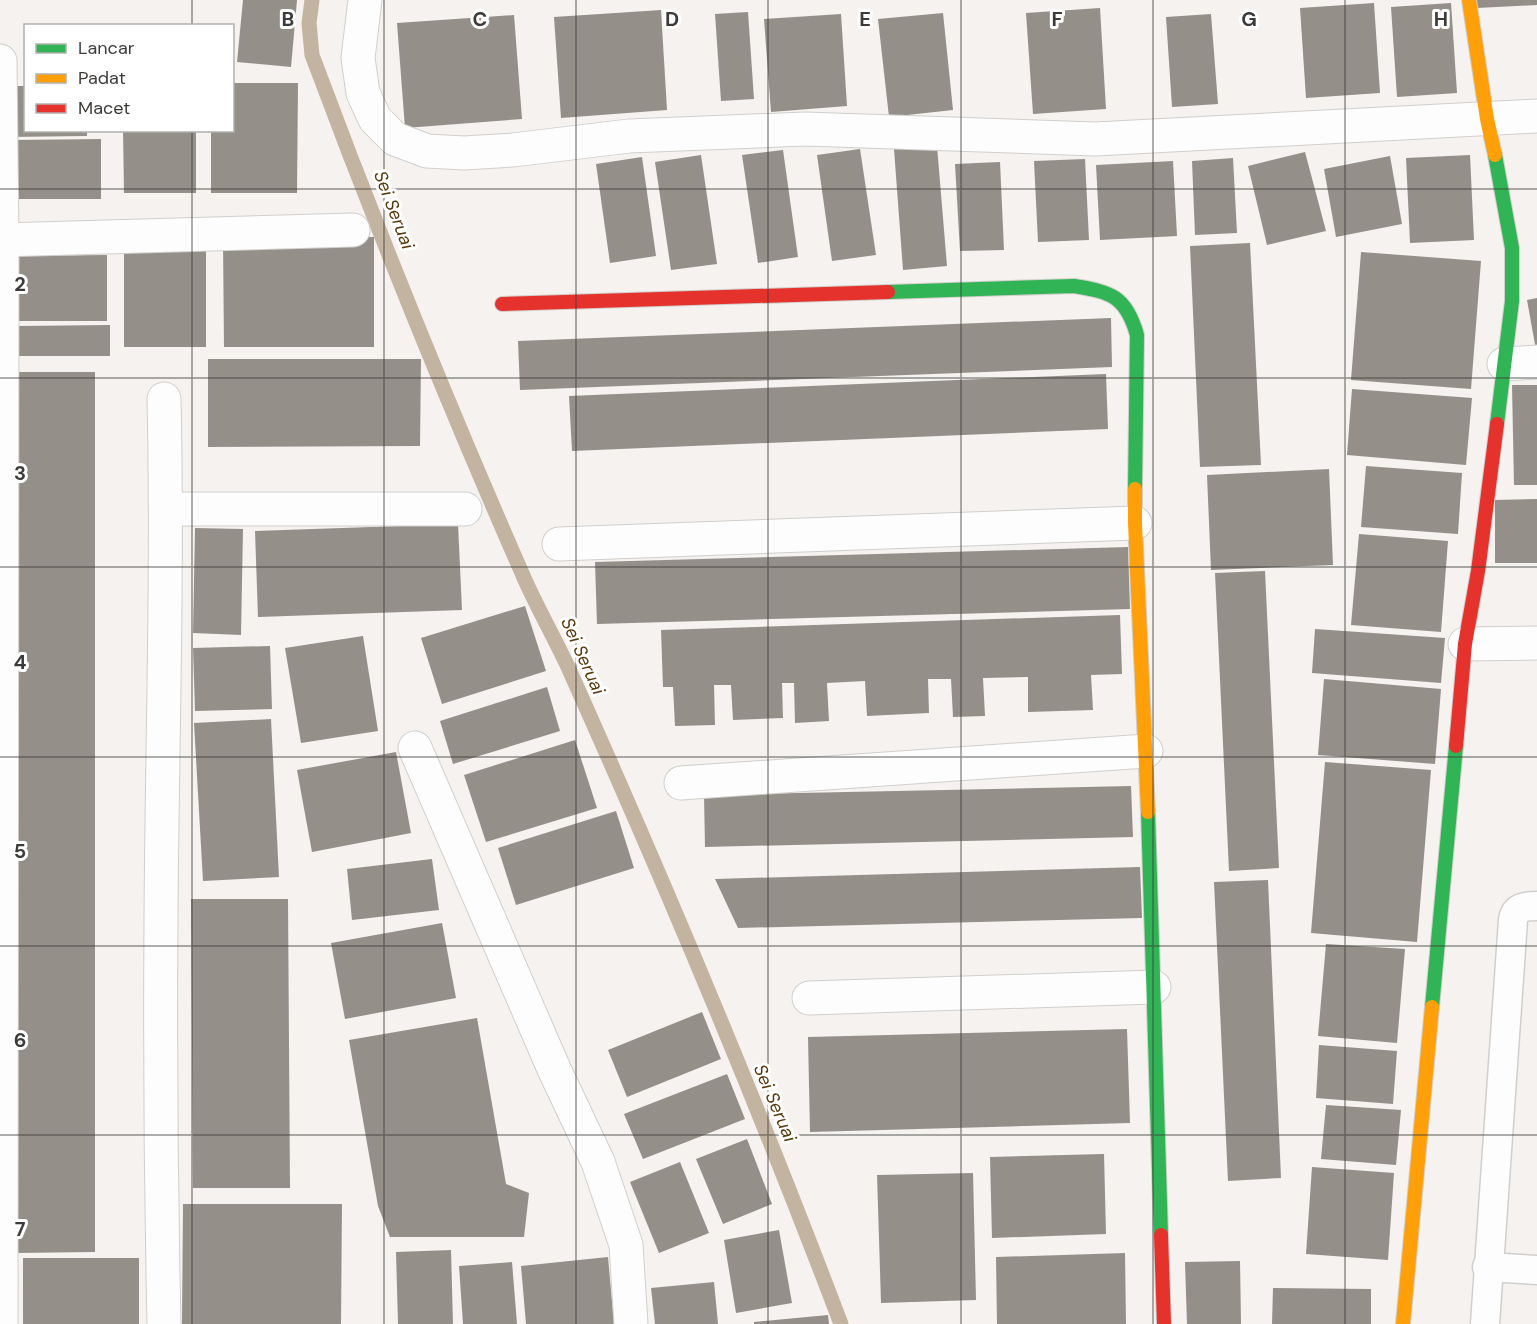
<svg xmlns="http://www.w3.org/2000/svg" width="1537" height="1324" viewBox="0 0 1537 1324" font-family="'DM Sans',sans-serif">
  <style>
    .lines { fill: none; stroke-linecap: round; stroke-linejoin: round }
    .stream { stroke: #c3b4a1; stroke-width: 15 }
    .building { fill: #948f89 }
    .lane-casing { stroke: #d1cfcc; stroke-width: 31 }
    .street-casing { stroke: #d1cfcc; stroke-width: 35 }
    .fast-casing { stroke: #d1cfcc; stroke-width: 16 }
    .slow-casing { stroke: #d1cfcc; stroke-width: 16 }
    .jam-casing { stroke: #d1cfcc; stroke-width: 16 }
    .lane { stroke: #fefdfd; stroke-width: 28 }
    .street { stroke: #fefdfd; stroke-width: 33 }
    .fast { stroke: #30b455; stroke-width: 14 }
    .slow { stroke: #ff9f0a; stroke-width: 14 }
    .jam { stroke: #e5322d; stroke-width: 14 }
    .grid { fill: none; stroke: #3d3b39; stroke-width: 1.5; stroke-opacity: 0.55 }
    .labels { text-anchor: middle; stroke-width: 6; stroke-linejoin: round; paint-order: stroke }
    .water-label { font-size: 18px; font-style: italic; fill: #563809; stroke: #fff }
    .grid-label { font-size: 20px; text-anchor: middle; font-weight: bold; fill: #3d3b39; stroke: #fff; stroke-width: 6; stroke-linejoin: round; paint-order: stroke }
  </style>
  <rect width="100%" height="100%" fill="#f5f2ef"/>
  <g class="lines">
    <path class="stream" d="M312 0 309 23 312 55C378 232 449 407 525 580 538 609 554 637 568 667 665 883 757 1102 841 1324"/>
  </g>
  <g class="building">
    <path d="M243 0H297L291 67 237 62Z"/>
    <path d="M1476 0H1537V5L1477 8Z"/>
    <path d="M1374 3 1380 93 1306 98 1300 8Z"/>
    <path d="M1451 3 1457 93 1397 97 1391 7Z"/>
    <path d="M1100 8 1106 109 1033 114 1026 13Z"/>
    <path d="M661 10 667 110 561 118 554 17Z"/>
    <path d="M748 12 754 99 721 101 715 14Z"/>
    <path d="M943 13 953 110 889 117 878 19Z"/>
    <path d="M841 14 847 106 771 112 764 19Z"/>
    <path d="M1211 14 1218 104 1172 107 1166 17Z"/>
    <path d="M514 15 522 119 405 128 397 23Z"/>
    <path d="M232 83H298L297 193H211V130H232Z"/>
    <path d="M7 86H26V130H87V136L7 137Z"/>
    <path d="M123 130H196V193H124Z"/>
    <path d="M101 139V199H15L14 140Z"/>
    <path d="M937 146 947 266 903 270 894 149Z"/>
    <path d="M860 149 876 255 832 261 817 155Z"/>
    <path d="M783 150 798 257 758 263 742 155Z"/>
    <path d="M1305 152 1326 231 1267 245 1248 166Z"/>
    <path d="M701 155 717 264 671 270 655 162Z"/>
    <path d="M1470 155 1474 240 1410 243 1406 158Z"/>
    <path d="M1390 156 1402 224 1336 237 1324 169Z"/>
    <path d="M642 157 656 256 610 263 596 164Z"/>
    <path d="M1233 158 1237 233 1195 235 1192 161Z"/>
    <path d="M1085 159 1089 240 1038 242 1034 161Z"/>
    <path d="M1173 161 1177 236 1100 240 1096 165Z"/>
    <path d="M1000 162 1004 250 960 251 955 164Z"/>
    <path d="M223 237H374V347H224Z"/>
    <rect x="124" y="242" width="82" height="105"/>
    <path d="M1250 243 1261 465 1200 467 1190 246Z"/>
    <path d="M1361 252 1481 261 1471 389 1351 380Z"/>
    <path d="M107 255V321H18V256Z"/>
    <path d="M1537 298V349L1536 350 1527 300Z"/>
    <path d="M1111 318 1112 367 520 390 518 341Z"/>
    <path d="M110 325V356H18V326Z"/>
    <path d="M208 359H421L420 446 208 447Z"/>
    <path d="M13 372H95V1252L14 1253Z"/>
    <path d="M1106 374 1108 429 572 451 569 396Z"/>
    <path d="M1512 385H1537V485H1514Z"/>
    <path d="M1352 389 1472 398 1466 465 1347 455Z"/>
    <path d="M1366 466 1462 473 1458 534 1361 527Z"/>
    <path d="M1329 469 1333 565 1211 570 1207 475Z"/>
    <path d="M1537 499V563H1495V500Z"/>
    <path d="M458 524 462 610 258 617 255 531Z"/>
    <path d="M195 528 243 529 241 635 193 633Z"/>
    <path d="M1359 534 1448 541 1441 632 1351 625Z"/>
    <path d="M1128 547 1130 609 597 624 595 562Z"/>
    <path d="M1265 571 1279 868 1229 871 1215 573Z"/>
    <path d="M525 606 546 671 442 704 421 638Z"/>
    <path d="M1120 615 1122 674 1091 675 1093 710 1028 712V677L983 678 985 716 953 717 951 679H928L929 713 867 716 865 681 827 683 829 721 795 723 794 683H782L783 718 733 720 731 685H714L715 725 675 726 673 687H663L661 630Z"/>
    <path d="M1315 629 1445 638 1441 683 1312 673Z"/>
    <path d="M363 636 378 731 301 743 285 648Z"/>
    <path d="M270 646 272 709 195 711 193 648Z"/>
    <path d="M1324 679 1441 689 1435 764 1318 755Z"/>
    <path d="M547 687 560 731 453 764 440 721Z"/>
    <path d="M271 719 279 877 203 881 194 723Z"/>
    <path d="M575 740 597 808 486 842 464 775Z"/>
    <path d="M396 752 411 833 312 852 297 770Z"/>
    <path d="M1325 762 1431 770 1417 942 1311 933Z"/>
    <path d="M1131 786 1133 837 705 847 704 795Z"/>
    <path d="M616 811 634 868 516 905 498 848Z"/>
    <path d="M432 859 439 910 352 920 347 869Z"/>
    <path d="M1140 867 1142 918 738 928 715 879Z"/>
    <path d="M1268 880 1281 1178 1228 1181 1214 882Z"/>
    <path d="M191 899H288L290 1188H193Z"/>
    <path d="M442 923 456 998 345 1019 331 943Z"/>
    <path d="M1326 944 1405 949 1397 1043 1318 1036Z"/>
    <path d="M702 1012 721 1059 627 1097 608 1050Z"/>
    <path d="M477 1018 506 1184 529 1193 524 1237H390L378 1206 349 1040Z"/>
    <path d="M1127 1029 1130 1123 810 1132 808 1037Z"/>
    <path d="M1319 1045 1397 1051 1393 1104 1316 1098Z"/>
    <path d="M727 1074 745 1119 643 1159 624 1114Z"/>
    <path d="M1326 1105 1401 1110 1396 1165 1321 1159Z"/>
    <path d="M747 1139 772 1204 723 1224 696 1159Z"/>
    <path d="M1104 1154 1106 1234 992 1238 990 1157Z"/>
    <path d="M680 1162 709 1233 659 1253 630 1182Z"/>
    <path d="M1312 1167 1394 1173 1388 1260 1306 1254Z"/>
    <path d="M973 1173 976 1300 881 1303 877 1175Z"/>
    <path d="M183 1204H342L341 1324H182Z"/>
    <path d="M779 1230 792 1303 736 1313 724 1240Z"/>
    <path d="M451 1250 453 1324H398L396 1252Z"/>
    <path d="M1125 1253 1126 1324H997L996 1257Z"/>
    <path d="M608 1257 614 1324H526L521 1266Z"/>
    <rect x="23" y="1258" width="116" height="66"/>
    <path d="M1240 1261 1241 1324H1187L1185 1262Z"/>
    <path d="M512 1262 517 1324H463L459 1266Z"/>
    <path d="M714 1282 718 1324H655L651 1288Z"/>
    <path d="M1273 1288 1371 1289V1324H1272Z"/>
    <path d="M828 1315 829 1324H754V1322Z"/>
  </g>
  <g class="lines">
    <g class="lane-casing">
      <g id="lane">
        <path d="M1487 1267 1537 1270"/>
        <path d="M1485 1324 1513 920C1515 907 1525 906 1537 906"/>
      </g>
    </g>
    <g class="street-casing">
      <g id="street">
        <path d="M365 0 358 58 363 93 375 119 395 139 427 151 464 153 513 150 629 136 805 129 1095 139 1537 116"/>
        <path d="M0 61 2 240 1 1324"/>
        <path d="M0 240 353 230"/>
        <path d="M1504 364 1537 362"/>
        <path d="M164 399C168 573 162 746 161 920 160 1054 161 1189 164 1324"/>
        <path d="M167 509H465"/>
        <path d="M559 544 1135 523"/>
        <path d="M1465 644 1537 643"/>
        <path d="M415 748 554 1069 598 1162 626 1245 631 1324"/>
        <path d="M681 783 1146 751"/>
        <path d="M809 998 1154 987"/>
      </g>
    </g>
    <g class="fast-casing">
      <g id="fast">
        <path d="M1495 155 1512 248V301L1497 424"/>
        <path d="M888 292 1074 286C1111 292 1126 296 1137 335L1135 489"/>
        <path d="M1148 812 1161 1235"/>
        <path d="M1432 1007 1456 746"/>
      </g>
    </g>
    <g class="slow-casing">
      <g id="slow">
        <path d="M1469 0 1487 119 1495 155"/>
        <path d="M1135 489V523L1148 812"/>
        <path d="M1403 1324 1432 1007"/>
      </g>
    </g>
    <g class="jam-casing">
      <g id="jam">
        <path d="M502 304 888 292"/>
        <path d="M1456 746 1465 644 1478 571 1497 424"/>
        <path d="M1161 1235 1164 1324"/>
      </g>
    </g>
    <use href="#lane" class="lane"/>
    <use href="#street" class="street"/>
    <use href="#fast" class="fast"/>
    <use href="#slow" class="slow"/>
    <use href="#jam" class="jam"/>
  </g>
  <path class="grid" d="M192 0V26M384 0V1324M576 0V1324M768 0V1324M961 0V1324M1153 0V1324M1345 0V1324M192 130V1324M0 189H1537M0 378H1537M0 567H1537M0 757H1537M0 946H1537M0 1135H1537"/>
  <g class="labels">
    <g class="water-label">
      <text transform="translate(394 210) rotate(69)" y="6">Sei Seruai</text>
      <text transform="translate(583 656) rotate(66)" y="6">Sei Seruai</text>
      <text transform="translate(775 1103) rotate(67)" y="6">Sei Seruai</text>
    </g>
  </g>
  <g class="grid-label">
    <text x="288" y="26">B</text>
    <text x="480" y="26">C</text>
    <text x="672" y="26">D</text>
    <text x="865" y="26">E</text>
    <text x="1057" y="26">F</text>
    <text x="1249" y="26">G</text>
    <text x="1441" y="26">H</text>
    <text x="20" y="291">2</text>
    <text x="20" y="480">3</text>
    <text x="20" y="669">4</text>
    <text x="20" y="858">5</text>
    <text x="20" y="1047">6</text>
    <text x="20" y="1236">7</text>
  </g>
  <rect x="24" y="24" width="210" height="108" fill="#ffffff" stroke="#b1b1b0" stroke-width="1.5"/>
  <rect x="36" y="44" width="30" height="9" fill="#30b455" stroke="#b1b1b0" stroke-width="1.5"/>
  <text x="78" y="54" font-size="18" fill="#3d3b39">Lancar</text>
  <rect x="36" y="74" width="30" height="9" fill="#ff9f0a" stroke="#b1b1b0" stroke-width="1.5"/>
  <text x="78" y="84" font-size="18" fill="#3d3b39">Padat</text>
  <rect x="36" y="104" width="30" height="9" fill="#e5322d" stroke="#b1b1b0" stroke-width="1.5"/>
  <text x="78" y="114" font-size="18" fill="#3d3b39">Macet</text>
</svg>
